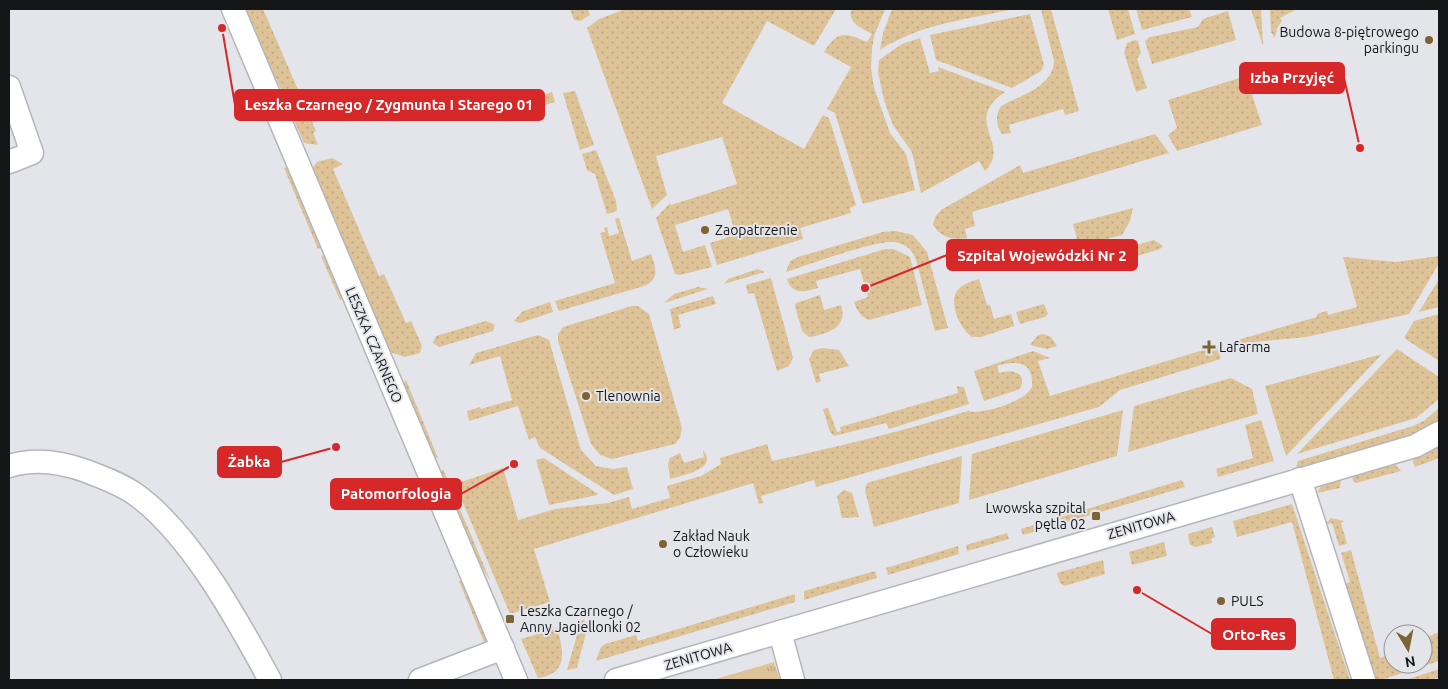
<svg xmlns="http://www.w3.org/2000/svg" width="1448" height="689" viewBox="0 0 1448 689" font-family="Ubuntu,sans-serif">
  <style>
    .grass { fill: url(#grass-dots) }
    .park { fill: url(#park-tufts) }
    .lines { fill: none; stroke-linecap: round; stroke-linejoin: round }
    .minor-casing { stroke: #b5b6bb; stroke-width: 25 }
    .minor { stroke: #fff; stroke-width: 22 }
    .poi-dot { fill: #7c6234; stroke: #e4e5ea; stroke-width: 2 }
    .labels { text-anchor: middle; stroke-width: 4; stroke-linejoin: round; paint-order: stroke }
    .poi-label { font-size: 14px; fill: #151617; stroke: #e4e5ea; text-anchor: start }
    .street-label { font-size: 14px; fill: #151617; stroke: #e4e5ea }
    .leader { fill: none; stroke: #d62828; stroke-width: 2 }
    .callout-dot { fill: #d62828; stroke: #e4e5ea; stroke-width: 2 }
    .callout { fill: #d62828; stroke: #d62828; stroke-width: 2 }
    .callout-label { font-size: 15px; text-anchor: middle; font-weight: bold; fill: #fff }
  </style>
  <defs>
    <pattern id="grass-dots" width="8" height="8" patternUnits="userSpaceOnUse" patternTransform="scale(1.25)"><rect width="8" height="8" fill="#ddc397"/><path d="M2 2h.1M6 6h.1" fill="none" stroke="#bda781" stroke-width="1.8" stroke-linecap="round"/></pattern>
    <pattern id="park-tufts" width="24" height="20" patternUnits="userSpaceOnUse" patternTransform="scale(1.25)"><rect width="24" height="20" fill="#ddc397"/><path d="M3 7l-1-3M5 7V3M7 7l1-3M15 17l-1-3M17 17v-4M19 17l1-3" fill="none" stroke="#bda781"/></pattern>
  </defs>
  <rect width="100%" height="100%" fill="#e4e5ea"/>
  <g class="grass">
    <path d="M241 9H263L316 131 313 133 318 145 304 143 276 78 271 80Z"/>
    <path d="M570 9H588L590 15 580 21 574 20Z"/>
    <path d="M625 9H836L814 46 767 21 722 103 804 149 823 115 829 118 856 205 850 208 851 213 800 228 803 239 717 265 710 243 736 235 728 209 675 225 683 252 705 245 712 267 680 275 675 274 656 218 670 203 671 205 737 184 722 137 656 156 667 195 652 209 587 28 599 19Z"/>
    <path d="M851 9H885L874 36 872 49 871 68 874 88 890 133 906 154 915 190 863 204 835 113 827 109 851 67 824 52C838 29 846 33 867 42L872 34C861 27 848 24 851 9Z"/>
    <path d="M892 9H1014C969 19 919 24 880 50L883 33Z"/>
    <path d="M1041 9H1050L1052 13 1079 111 1065 115 1063 109 1009 125 1011 133 1002 134C996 125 995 115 1001 106 1021 95 1053 87 1054 61Z"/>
    <path d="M1108 9H1128L1135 34 1117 40Z"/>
    <path d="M1136 9H1189L1192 17 1142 30Z"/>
    <path d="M1251 9H1261L1263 46Z"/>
    <path d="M1270 9H1297L1280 18 1282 21 1277 28 1275 38 1271 32Z"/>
    <path d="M1228 11 1236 40 1152 64 1145 41 1150 37 1198 27 1203 19Z"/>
    <path d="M1030 14 1044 65 1041 71 1012 88 936 60 930 35Z"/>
    <path d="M920 38 930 73 939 71 938 67 1005 92C961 121 1013 144 985 171L979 161 921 193 912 152 893 125 884 100 878 72 879 60 902 44Z"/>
    <path d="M1135 40 1138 41 1141 53 1137 59 1147 88 1136 92 1124 52 1127 43Z"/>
    <path d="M1246 76 1262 125 1177 151 1168 135 1177 128 1168 100Z"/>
    <path d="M575 91 594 145 580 150 563 93Z"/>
    <path d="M552 92 555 102 496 120 493 109Z"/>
    <path d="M1155 134 1169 153 972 212 975 226 965 229 967 238C953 240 941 238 933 225L935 217 941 210 1020 165 1023 173Z"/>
    <path d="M596 150 616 201 617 211 607 214 595 174 587 170 582 154Z"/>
    <path d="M332 158 343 164 333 169 379 276 384 274 406 323 411 321 422 346 420 353 405 357 390 352 312 169 317 162Z"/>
    <path d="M291 166 324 246 318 249 284 168Z"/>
    <path d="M1133 208 1130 221 1122 235 1079 246 1073 224Z"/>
    <path d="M619 218 632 261 651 254C656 268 660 279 644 286L559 311 555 301 615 283 600 233 605 232 604 228 607 227 609 236 619 233 615 219Z"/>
    <path d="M895 231 913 235 927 252 948 328 935 331 916 260C912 249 906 244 894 242 875 240 808 265 786 272L790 261 798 257 883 232Z"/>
    <path d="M1154 240 1163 246 1160 249 1095 269 1092 258Z"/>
    <path d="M885 249H894L910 257 922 305 869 320C860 316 857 311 854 302L868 297 860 269 816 281 818 288C804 292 792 295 787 279Z"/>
    <path d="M327 254 346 297 340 300 321 256Z"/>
    <path d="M1439 256V263L1409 314 1306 337 1235 344 1234 341 1317 317V314L1327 311 1328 315 1357 307 1343 257 1396 262Z"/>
    <path d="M758 269 765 272 724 284 728 279Z"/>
    <path d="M771 278 793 358 789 366 777 371 754 293 748 294 746 285Z"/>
    <path d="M979 279 987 305H990L994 319 1011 314 1014 326 981 337H972C963 330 960 324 956 313 950 291 959 285 979 279Z"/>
    <path d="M1439 279V307L1419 312Z"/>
    <path d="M698 287 708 289 664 303 674 294Z"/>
    <path d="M820 295 824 310 841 305C848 327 829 334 809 337L802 331 795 306 796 303Z"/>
    <path d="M713 296 716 304 678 315 681 327 674 330 670 309Z"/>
    <path d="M550 302 553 312 520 323 514 321 523 311Z"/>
    <path d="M1044 304 1048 314 1045 317 1020 324 1016 312Z"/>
    <path d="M632 306H638L649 314 682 428 680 438 675 444 612 459 600 455 591 444 558 341V334L563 327Z"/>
    <path d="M1439 314V361L1404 338 1414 321Z"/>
    <path d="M486 321 495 325 493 331 439 347 433 343 436 336Z"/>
    <path d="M1043 334 1051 337 1057 346 1047 349 1030 345 1038 335Z"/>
    <path d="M538 335 549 340 581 450 596 466 613 469 627 467 633 489 614 495 540 448 535 437 529 440 518 406 469 421 467 411 480 407 481 409 512 400 500 356 469 365 476 353Z"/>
    <path d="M1217 346 1221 359 1120 390 1099 407 816 487 814 480 761 496 763 503 759 504 753 483 534 549 550 602 510 614 455 484 503 468 518 520 555 509 608 503 629 497 632 509 670 498 667 486 701 476 721 464 720 458 767 444 772 461C838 447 903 431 968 411 981 415 1025 402 1032 387 1034 361 1017 360 997 366L999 373C1012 369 1028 372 1020 389L984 401 974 371 1033 351 1050 358 1038 361 1050 396Z"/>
    <path d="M822 348 839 350 849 366 819 374 821 381 816 383 809 359 814 350Z"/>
    <path d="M1397 349 1439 377V399L1416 418 1297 454Z"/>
    <path d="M1382 354 1286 456 1265 386Z"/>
    <path d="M1231 378 1252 389 1258 414 1128 452 1134 406Z"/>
    <path d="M406 380 438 458 433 457 402 386Z"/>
    <path d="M957 386 964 387 969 404 889 429 886 423 834 436 830 432 823 409 828 408 837 432 841 431 840 427 958 393Z"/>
    <path d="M1439 408V421L1416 436 1295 472 1298 461 1413 426 1425 420Z"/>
    <path d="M1123 410 1117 456 969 500 972 454Z"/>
    <path d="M1261 420 1274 461 1218 477 1216 469 1253 458 1245 425Z"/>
    <path d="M1438 445 1439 458 1415 467 1413 462 1416 455Z"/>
    <path d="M703 450C719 469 683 475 670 479L668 464 670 458 680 453 684 463 704 457Z"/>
    <path d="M962 456 959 503 874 527 865 490 867 483Z"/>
    <path d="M544 458 598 494 597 495 549 505 536 460Z"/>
    <path d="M1393 462 1401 471 1356 483 1353 481 1352 475Z"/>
    <path d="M443 469 490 580 471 551 440 473Z"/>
    <path d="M1341 479 1340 488 1317 493 1322 484Z"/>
    <path d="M1182 480 1185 487 1023 535 1021 529Z"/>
    <path d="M844 490 852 493 859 517 842 518 837 496Z"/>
    <path d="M1292 504 1350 680H1334L1292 522 1237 537 1233 521Z"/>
    <path d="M1331 518 1344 521 1341 523 1347 544 1339 546 1332 523 1324 525Z"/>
    <path d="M1212 527 1215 537 1211 539 1212 543 1195 547 1190 545 1188 534Z"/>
    <path d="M1007 533 1009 539 967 551 966 545Z"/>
    <path d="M1164 542 1167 556 1132 565 1129 552Z"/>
    <path d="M958 546 959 554 888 575 886 568Z"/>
    <path d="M1351 550 1380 658 1393 653V664H1423V639L1439 632V661L1381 680H1373L1340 585 1350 582 1341 553Z"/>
    <path d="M1103 560 1105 574 1064 586 1060 583 1057 573Z"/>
    <path d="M875 571 877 578 804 600V591Z"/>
    <path d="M464 579 489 641 486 647 459 581Z"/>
    <path d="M795 594V602L596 661 601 647 605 644 636 635 638 641Z"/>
    <path d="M584 619 587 629 577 668 567 670 581 621Z"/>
    <path d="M557 628C564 651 568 674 538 678L521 639Z"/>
    <path d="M1439 669V677L1431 680H1406Z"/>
  </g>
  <path class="park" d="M774 662 780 680H717L716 679Z"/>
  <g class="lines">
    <g class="minor-casing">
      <g id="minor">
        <path d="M233 9 516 680"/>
        <path d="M9 87 32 153 9 162"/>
        <path d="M9 466C35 458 61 462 86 471 102 477 121 484 135 494 190 533 238 621 270 680"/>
        <path d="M1300 479 1364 680"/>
        <path d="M780 632 793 680"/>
        <path d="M420 680 503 648"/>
        <path d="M616 680 1415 446 1439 433"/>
      </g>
    </g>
    <use href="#minor" class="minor"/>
  </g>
  <g class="poi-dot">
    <circle cx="1429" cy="40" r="5"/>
    <circle cx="705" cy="230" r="5"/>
    <path d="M1206.5 339.5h5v5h5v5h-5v5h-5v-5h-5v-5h5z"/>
    <circle cx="586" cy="396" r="5"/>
    <rect x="1091" y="511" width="10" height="10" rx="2.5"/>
    <circle cx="663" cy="544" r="5"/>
    <circle cx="1221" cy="601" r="5"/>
    <rect x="505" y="614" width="10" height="10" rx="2.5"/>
  </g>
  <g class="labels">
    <g class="poi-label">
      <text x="1419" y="37" text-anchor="end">Budowa 8-piętrowego<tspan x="1419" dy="16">parkingu</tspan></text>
      <text x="715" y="235">Zaopatrzenie</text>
      <text x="1219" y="352">Lafarma</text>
      <text x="596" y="401">Tlenownia</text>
      <text x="1086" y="513" text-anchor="end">Lwowska szpital<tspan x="1086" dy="16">pętla 02</tspan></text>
      <text x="673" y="541">Zakład Nauk<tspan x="673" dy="16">o Człowieku</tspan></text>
      <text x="1231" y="606">PULS</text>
      <text x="520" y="616">Leszka Czarnego /<tspan x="520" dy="16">Anny Jagiellonki 02</tspan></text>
    </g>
    <g class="street-label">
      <text transform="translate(374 345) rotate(67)" y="5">LESZKA CZARNEGO</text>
      <text transform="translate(1141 525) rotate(-16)" y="5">ZENITOWA</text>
      <text transform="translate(698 656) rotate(-16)" y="5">ZENITOWA</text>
    </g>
  </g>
  <path class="leader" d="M1360 148L1344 78M222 28L235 105M865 288L947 255M336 447L281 462M514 464L461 494M1137 590L1212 634"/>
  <g class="callout-dot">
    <circle cx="1360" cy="148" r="5"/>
    <circle cx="222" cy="28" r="5"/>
    <circle cx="865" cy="288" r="5"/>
    <circle cx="336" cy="447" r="5"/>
    <circle cx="514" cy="464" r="5"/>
    <circle cx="1137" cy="590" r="5"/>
  </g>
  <g class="callout">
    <rect x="1240" y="63" width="104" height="30" rx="5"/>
    <rect x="235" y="90" width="309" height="30" rx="5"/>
    <rect x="947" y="240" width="190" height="30" rx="5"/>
    <rect x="218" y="447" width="63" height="30" rx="5"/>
    <rect x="331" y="479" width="130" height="30" rx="5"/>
    <rect x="1212" y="619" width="83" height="30" rx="5"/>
  </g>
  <g class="callout-label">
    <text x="1292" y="83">Izba Przyjęć</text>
    <text x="389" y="110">Leszka Czarnego / Zygmunta I Starego 01</text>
    <text x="1042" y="261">Szpital Wojewódzki Nr 2</text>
    <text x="249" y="467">Żabka</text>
    <text x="396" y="499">Patomorfologia</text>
    <text x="1254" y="640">Orto-Res</text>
  </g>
  <rect width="1448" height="689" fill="none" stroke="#151617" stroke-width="20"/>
  <g transform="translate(1408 649) rotate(170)"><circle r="24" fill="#e4e5ea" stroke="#919296"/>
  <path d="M0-4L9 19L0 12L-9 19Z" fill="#7c6234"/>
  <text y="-8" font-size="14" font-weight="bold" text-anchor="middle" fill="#151617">N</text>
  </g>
</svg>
